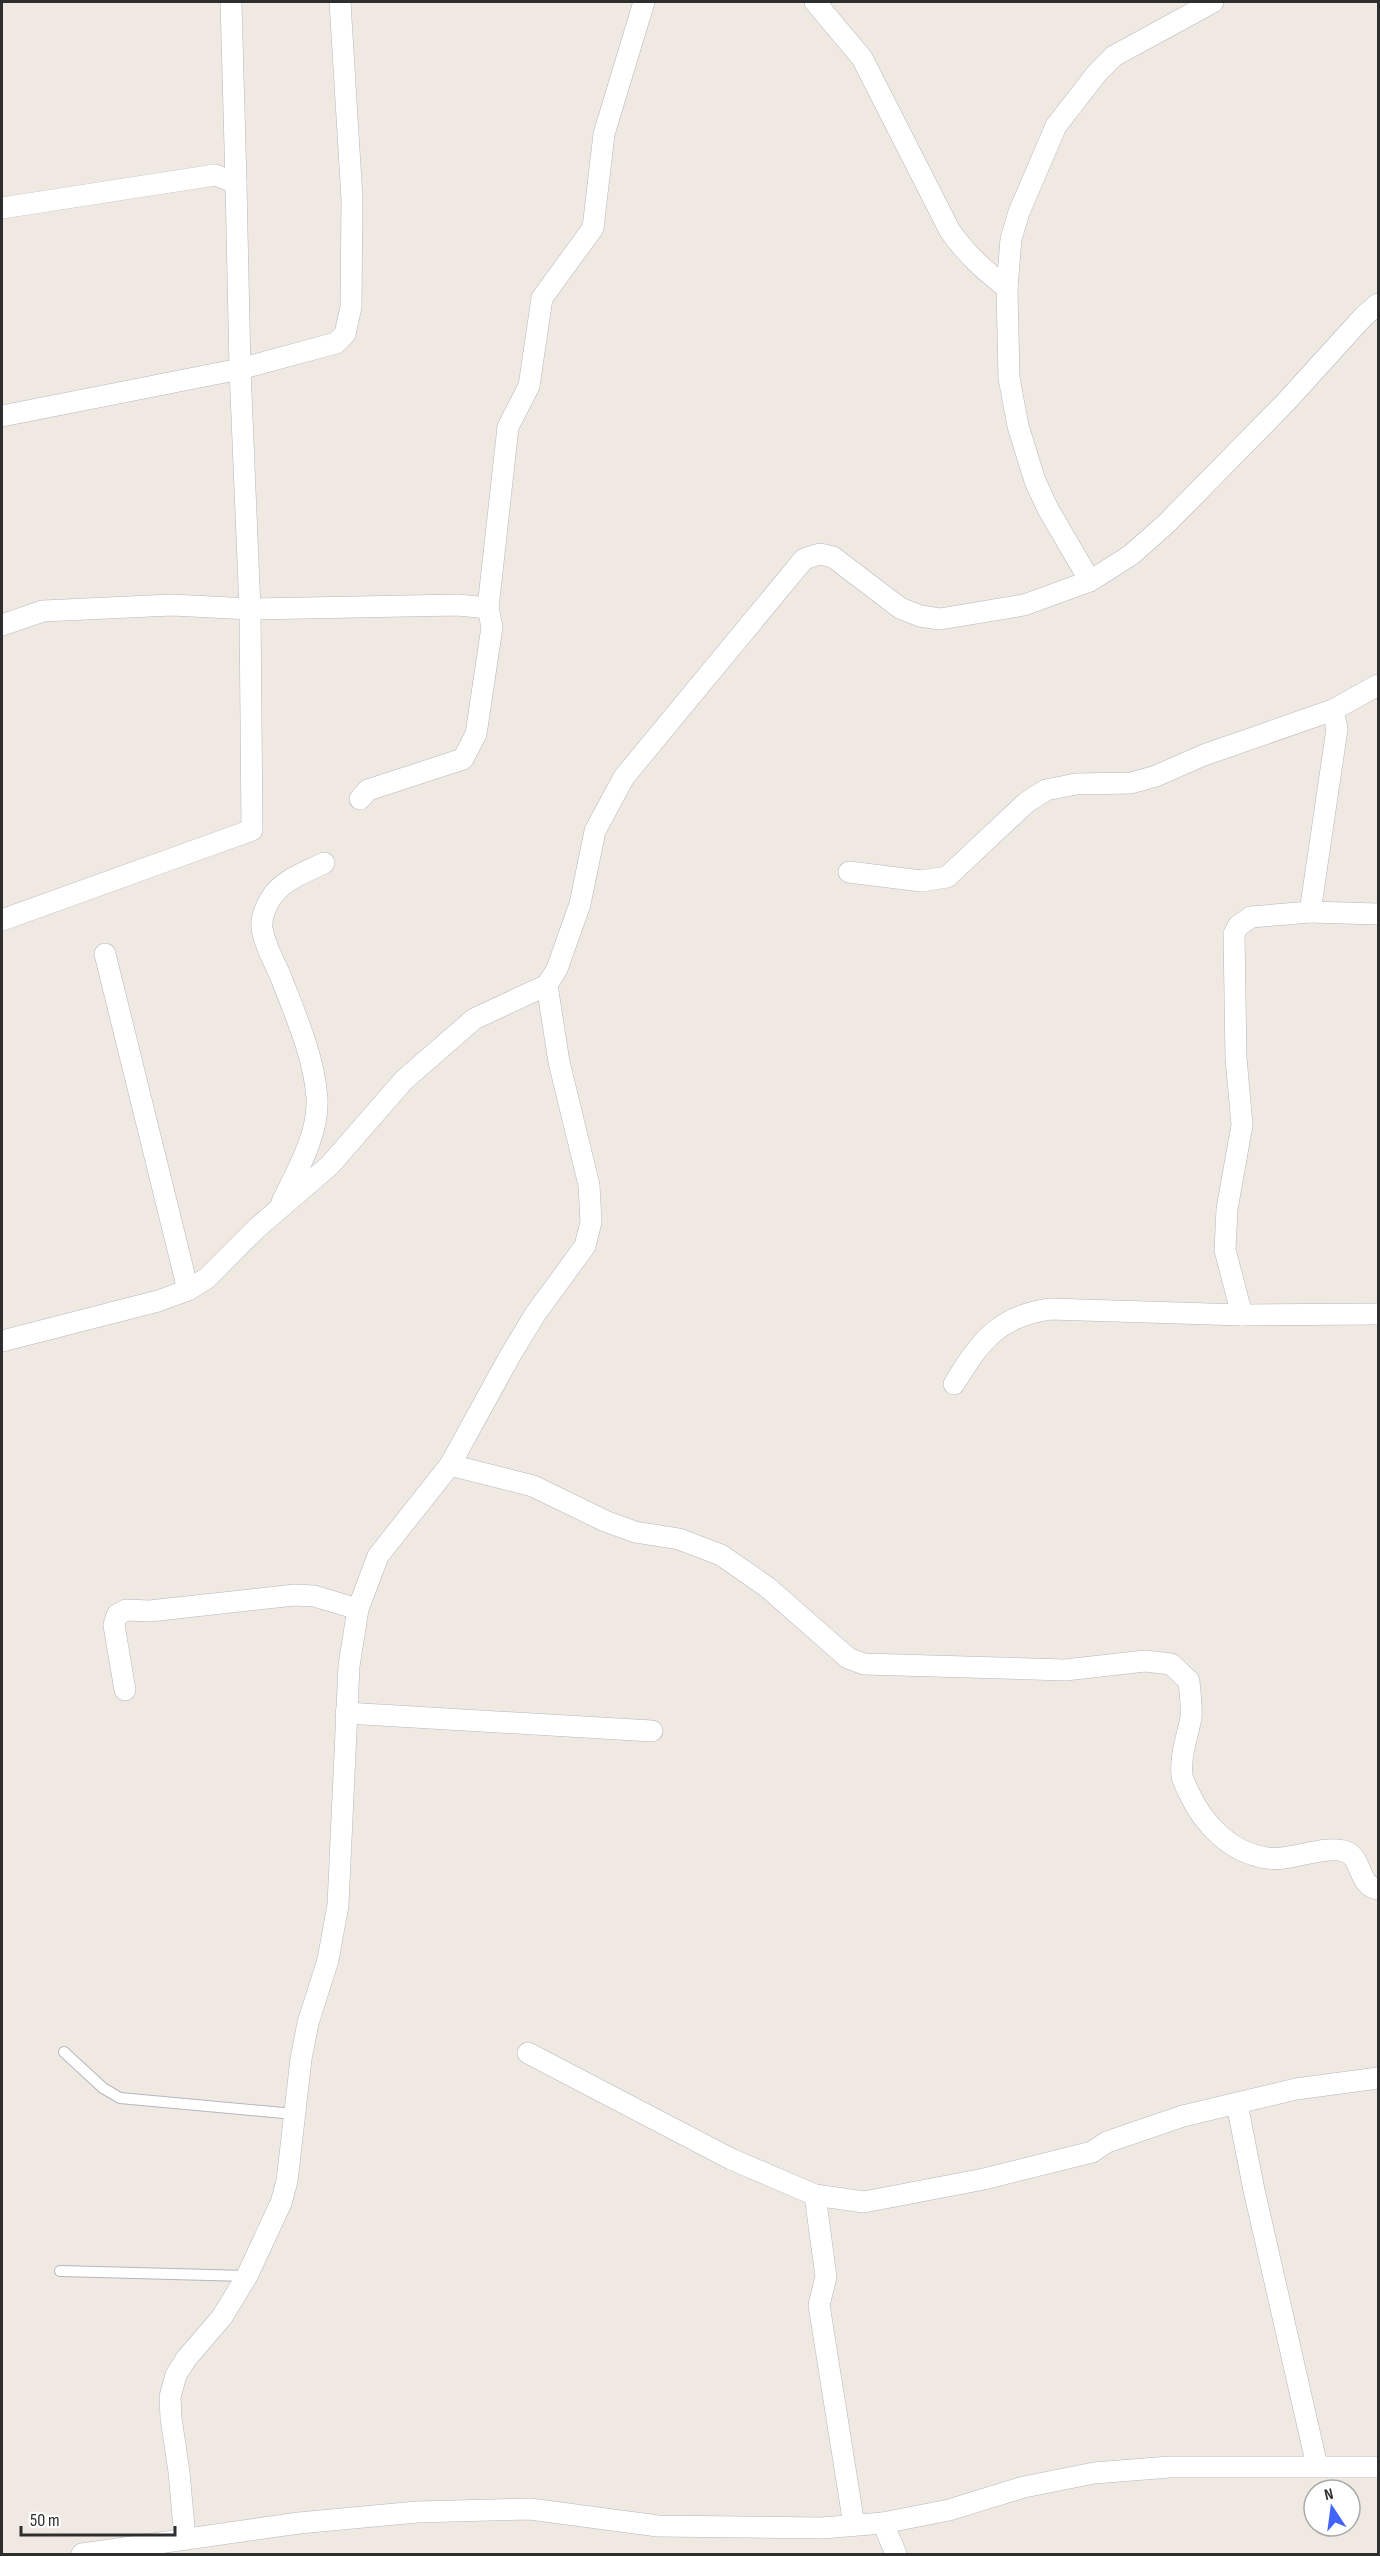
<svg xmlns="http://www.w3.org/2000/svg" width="1380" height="2556" viewBox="0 0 1380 2556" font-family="'Sofia Sans Condensed',sans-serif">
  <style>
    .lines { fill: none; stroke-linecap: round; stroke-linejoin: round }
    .service-casing { stroke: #b4b7c1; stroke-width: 12 }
    .minor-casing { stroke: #b4b7c1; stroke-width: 22 }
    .service { stroke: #fff; stroke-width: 10 }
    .minor { stroke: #fff; stroke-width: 21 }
  </style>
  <rect width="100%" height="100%" fill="#efe9e1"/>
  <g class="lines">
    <g class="service-casing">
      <g id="service">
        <path d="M64 2052 103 2088 120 2098 294 2114"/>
        <path d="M60 2271 247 2276"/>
      </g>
    </g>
    <g class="minor-casing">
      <g id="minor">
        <path d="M231 2 236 183"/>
        <path d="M815 2 862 58 950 231C967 255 984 270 1007 288"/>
        <path d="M2 208 215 175 236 183 240 369 250 609 252 830 2 920"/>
        <path d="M2 416 240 369 336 343 345 334 351 307 352 199 340 2"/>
        <path d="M1090 581 1048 509 1035 481 1018 426 1009 378 1007 288 1011 239 1019 212 1056 126 1097 73 1114 56 1213 2"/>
        <path d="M488 608 508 427 529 386 542 298 593 228 604 134 644 2"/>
        <path d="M2 625 43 611 172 605 250 609 458 605 488 608 492 627 476 734 463 759 368 790 360 799"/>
        <path d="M1333 710 1337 729 1310 912 1378 914"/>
        <path d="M849 872 921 881 947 877 1027 802 1046 790 1076 784 1131 783 1156 776 1204 755 1333 710 1378 685"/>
        <path d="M1310 912 1251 917 1238 926 1234 934 1236 1058 1242 1125 1227 1209 1225 1250 1242 1315 1378 1314"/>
        <path d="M105 954 188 1290"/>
        <path d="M282 1202C297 1171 319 1134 317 1098 314 1056 295 1014 280 975 274 961 264 944 262 928 261 918 266 906 271 898 282 880 306 872 324 863"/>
        <path d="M2 1341 158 1301 188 1290 207 1278 257 1228 330 1165 404 1080 474 1019 547 985 557 969 580 904 595 831 624 777 804 559 820 554 833 557 900 608 920 616 940 619 1024 605 1090 581 1131 555 1166 524 1285 403 1364 316 1378 304"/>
        <path d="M954 1384C980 1342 998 1316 1050 1309L1242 1315"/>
        <path d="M450 1465 533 1486 605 1521 635 1532 679 1539 721 1555 767 1587 848 1658 864 1664 1065 1670 1145 1661 1171 1664 1189 1681C1190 1693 1192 1706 1191 1718 1187 1738 1180 1755 1182 1776 1183 1782 1187 1788 1189 1793 1204 1825 1231 1853 1267 1858 1291 1862 1322 1845 1344 1851 1363 1856 1357 1886 1378 1889"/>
        <path d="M125 1690 114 1625 117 1615 126 1610 150 1611 295 1595 314 1596 358 1609"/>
        <path d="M346 1713 652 1731"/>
        <path d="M528 2053 731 2159 815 2195 864 2202 984 2179 1092 2152 1107 2142 1183 2116 1296 2089 1378 2078"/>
        <path d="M1237 2104 1254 2190 1317 2466"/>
        <path d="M815 2195 826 2277 819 2305 854 2525"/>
        <path d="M883 2523 896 2554"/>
        <path d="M185 2538 179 2472 171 2418 170 2397 176 2375 186 2359 222 2317 247 2276 281 2203 287 2181 301 2059 308 2023 328 1960 338 1905 349 1666 358 1609 378 1556 450 1465 511 1354 536 1313 585 1246 591 1222 589 1185 559 1062 547 985"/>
        <path d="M82 2554 299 2523 417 2512 530 2509 658 2526 822 2528 883 2523 949 2510 1024 2487 1094 2473 1170 2467H1378"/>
      </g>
    </g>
    <use href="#service" class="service"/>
    <use href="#minor" class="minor"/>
  </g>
  <rect width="1380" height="2556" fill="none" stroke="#2e2e2e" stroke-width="6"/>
  <g transform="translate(1332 2508) rotate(347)"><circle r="28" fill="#ffffff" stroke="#ababab" stroke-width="1.5"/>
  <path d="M0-4.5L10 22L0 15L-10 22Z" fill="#4264fb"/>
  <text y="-9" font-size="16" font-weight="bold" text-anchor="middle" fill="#2e2e2e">N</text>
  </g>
  <path d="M21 2526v9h154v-9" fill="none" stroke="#2e2e2e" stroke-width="3"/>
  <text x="30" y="2526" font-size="18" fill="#2e2e2e" stroke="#ffffff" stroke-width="4.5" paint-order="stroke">50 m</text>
</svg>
